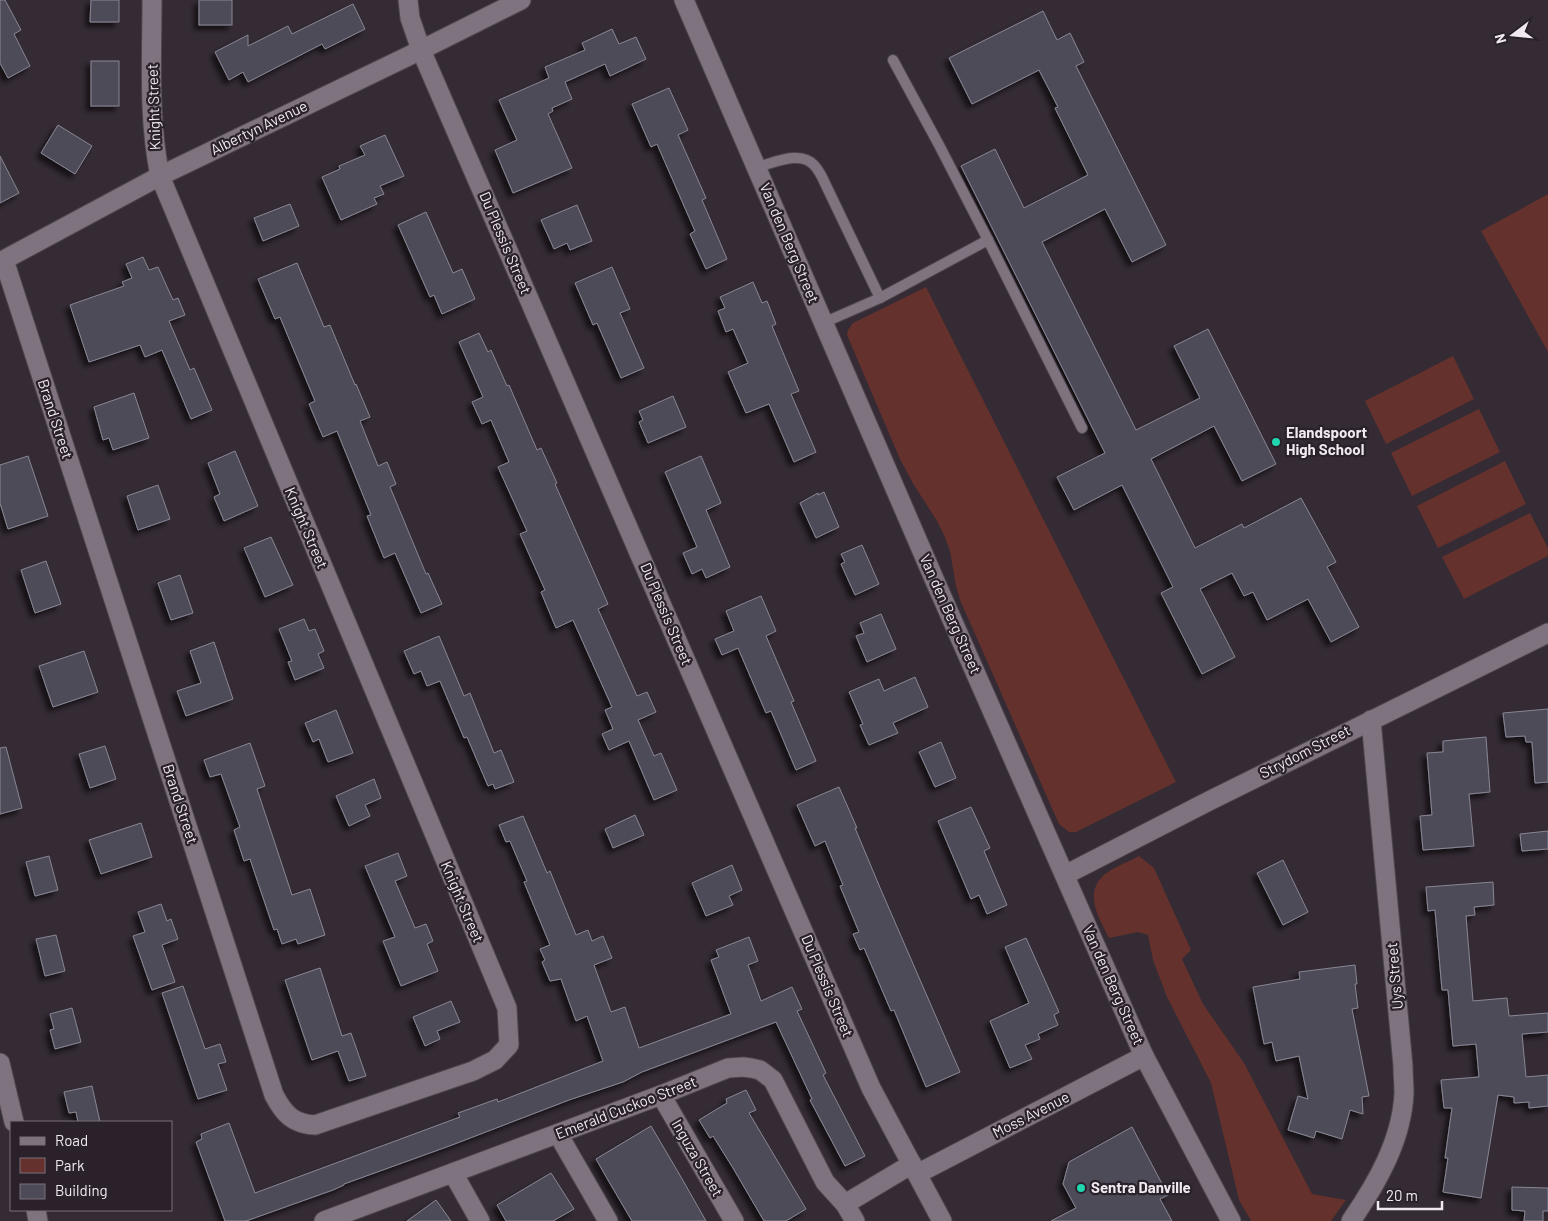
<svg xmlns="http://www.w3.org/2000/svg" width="1548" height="1221" viewBox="0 0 1548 1221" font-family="Barlow,sans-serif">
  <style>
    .green { fill: #65312c }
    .building { fill: #4e4b58; stroke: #898694; filter: url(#shadow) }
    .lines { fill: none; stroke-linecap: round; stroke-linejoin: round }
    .lane-casing { stroke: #4e474e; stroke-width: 12 }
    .street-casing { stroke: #4e474e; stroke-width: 21 }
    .lane { stroke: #7e737e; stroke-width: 10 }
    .street { stroke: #7e737e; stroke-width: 19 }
    .poi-dot { fill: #21d5af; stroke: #2a212a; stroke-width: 2 }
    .labels { text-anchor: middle; stroke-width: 4.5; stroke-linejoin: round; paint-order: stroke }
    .street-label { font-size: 15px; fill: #f0eaf0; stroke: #2a212a }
    .poi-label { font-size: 15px; font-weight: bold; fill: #f0eaf0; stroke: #2a212a; text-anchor: start }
  </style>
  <defs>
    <filter id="shadow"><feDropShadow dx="-4.5" dy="4.5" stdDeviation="2.5" flood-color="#0009"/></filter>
  </defs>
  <rect width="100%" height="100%" fill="#342b34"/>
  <g class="green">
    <path d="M1548 194V352L1481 231Z"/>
    <path d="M926 287 1176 782 1076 832H1069L1059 824 960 600 956 586 950 551 944 535 937 521 914 485 900 459 847 335 848 330 853 323Z"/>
    <path d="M1453 356 1474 399 1386 444 1365 401Z"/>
    <path d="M1479 409 1500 452 1412 496 1391 453Z"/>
    <path d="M1505 461 1526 504 1438 548 1417 506Z"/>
    <path d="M1530 513 1548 548V556L1464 599 1442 557Z"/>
    <path d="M1139 856 1154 868 1191 950 1182 959 1203 1004 1244 1063 1312 1194 1346 1200 1331 1221H1251L1239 1200 1211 1083 1167 997 1153 960 1148 935 1138 932 1109 938C1100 920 1084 895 1102 877 1107 870 1130 861 1139 856Z"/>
  </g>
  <g class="building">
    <path d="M0 0H5L21 30 14 34 30 66 8 78 0 63Z"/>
    <path d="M91 0H119V22H90Z"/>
    <rect x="199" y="0" width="33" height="25"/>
    <path d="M353 4 365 29 325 49 322 44 248 82 243 72 229 80 215 52 248 35V46L288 26 292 34Z"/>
    <path d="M1043 11 1057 40 1070 33 1084 62 1076 66 1166 245 1132 262 1105 209 1042 242 1136 430 1200 398 1174 346 1208 329 1276 464 1242 481 1214 426 1151 459 1195 548 1242 524 1244 528 1301 498 1336 562 1327 567 1359 627 1331 642 1308 599 1267 620 1253 592 1244 596 1232 573 1200 589 1235 657 1202 674 1161 593 1173 587 1122 485 1074 510 1057 477 1105 453 961 166 995 149 1024 208 1088 175 1055 108 1058 107 1039 70 972 104 949 58Z"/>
    <path d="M612 29 619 44 636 37 646 59 610 76 605 64 565 82 572 99 552 108 553 111 548 114 572 168 513 193 495 150 517 140 499 100 549 78 545 67 585 50 582 43Z"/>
    <rect x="91" y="61" width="28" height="45"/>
    <path d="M669 88 688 130 678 135 706 198 702 200 727 259 706 269 690 234 695 231 657 144 651 147 632 104Z"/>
    <path d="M58 125 92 146 75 174 41 153Z"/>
    <path d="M385 135 404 176 380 186 384 194 374 198 377 204 341 220 322 177 340 169 339 166 365 155 360 146Z"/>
    <path d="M0 156 19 193 0 203Z"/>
    <path d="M290 204 299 226 263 241 254 218Z"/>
    <path d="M577 205 592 241 570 250 567 243 554 249 541 220Z"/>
    <path d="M426 212 453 273 462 269 475 299 442 314 434 295 430 297 398 225Z"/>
    <path d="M143 257 149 270 158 267 173 300 178 298 185 315 169 321 190 370 194 368 212 410 191 419 162 350 145 357 140 345 89 362 70 305 124 286 122 282 132 278 126 264Z"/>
    <path d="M297 263 324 327 330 325 355 385 356 384 370 417 360 421 378 466 387 462 396 484 390 487 426 574 428 573 442 604 421 613 395 553 384 558 367 516 371 515 337 431 323 437 309 404 315 401 280 317 275 319 258 279Z"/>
    <path d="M612 267 630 309 620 313 644 368 621 378 597 323 593 325 575 283Z"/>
    <path d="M753 282 762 303 767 301 776 324 772 326 799 391 791 394 816 452 794 462 769 404 746 413 728 372 748 363 733 329 726 332 718 311 725 308 720 297Z"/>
    <path d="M479 333 488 352 491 350 507 386 509 385 537 450 541 448 557 483 555 484 608 604 598 609 637 696 647 692 656 712 638 720 654 756 661 753 677 790 654 800 629 741 609 750 602 734 613 729 605 710 612 707 573 620 556 628 541 592 545 590 520 534 527 531 498 467 509 462 491 420 482 424 472 402 483 397 459 342Z"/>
    <path d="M134 393 149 438 113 450 109 438 103 440 94 407Z"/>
    <path d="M673 396 686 427 648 443 639 422 643 420 639 411Z"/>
    <path d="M235 451 258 506 224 521 214 497 220 494 208 463Z"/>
    <path d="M28 456 48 516 8 529 0 503V465Z"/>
    <path d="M701 456 721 503 706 510 730 567 706 578 702 569 692 574 683 553 697 547 665 472Z"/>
    <path d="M158 485 170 519 138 530 127 496Z"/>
    <path d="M824 492 839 527 816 538 800 503 818 493V495Z"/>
    <path d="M271 537 293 585 265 597 244 548Z"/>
    <path d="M862 545 879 584 855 595 841 564 845 562 841 554Z"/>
    <path d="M46 561 61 604 35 613 21 570Z"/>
    <path d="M180 575 193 613 171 620 158 583Z"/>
    <path d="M761 596 776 631 766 636 794 701 791 702 816 761 796 770 771 711 766 713 738 648 722 655 715 639 734 631 726 611Z"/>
    <path d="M881 614 896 649 867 662 856 636 864 633 860 623Z"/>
    <path d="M304 619 309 631 315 629 324 651 318 654 324 668 295 680 288 662 292 661 279 629Z"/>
    <path d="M439 636 464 696 470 693 494 753 501 750 514 782 495 789 493 784 488 786 467 737 464 738 440 681 427 686 421 671 414 674 404 651Z"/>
    <path d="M214 642 233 699 186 716 177 691 201 683 190 651Z"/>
    <path d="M84 651 98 692 53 707 39 666Z"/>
    <path d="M915 677 928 707 893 723 898 733 869 745 860 725 863 724 849 692 879 679 884 691Z"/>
    <path d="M1548 709V782L1535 783 1532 742H1526L1525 736 1506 737 1503 713Z"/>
    <path d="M336 710 353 753 328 762 319 739 313 742 305 723Z"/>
    <path d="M1486 737 1490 792 1469 794 1474 846 1423 850 1420 816 1432 815 1427 753 1443 752V741Z"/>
    <path d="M941 742 956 778 935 787 919 752Z"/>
    <path d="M250 743 265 786 257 789 292 895 310 889 325 935 298 944 296 939 282 944 277 929 274 930 250 859 244 861 234 830 240 827 221 774 210 777 204 760Z"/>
    <path d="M105 746 116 779 90 788 79 754Z"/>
    <path d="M6 747 22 808 0 814V748Z"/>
    <path d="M374 779 381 798 365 805 370 816 349 826 336 796Z"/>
    <path d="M839 787 857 828H855L881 890 960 1072 926 1087 894 1010 891 1011 864 948 860 950 853 934 859 932 840 886 843 885 825 841 815 846 797 805Z"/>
    <path d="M971 807 990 848 984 851 1007 905 987 914 979 895 971 899 938 821Z"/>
    <path d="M635 815 644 835 613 848 605 829Z"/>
    <path d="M523 816 547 873 550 871 576 935 588 930 592 941 603 936 612 958 594 965 611 1012 625 1007 639 1048 731 1014 711 960 719 957 716 950 749 937 758 961 748 965 761 1001 792 987 802 1009 797 1011 826 1073 823 1075 865 1156 845 1166 810 1100 812 1099 776 1022 642 1072 623 1082 569 1100 452 1145 344 1184V1185L333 1190 246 1221H225L196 1142 202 1139 201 1134 229 1123 255 1193 460 1117 458 1113 497 1099 498 1102 603 1061 587 1016 576 1021 561 979 550 981 542 962 545 960 540 949 550 945 524 882 527 881 510 841 506 842 499 825Z"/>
    <path d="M141 823 152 857 101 874 89 840Z"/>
    <path d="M1548 831V849L1522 851 1520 834Z"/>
    <path d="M398 853 407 876 395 881 415 928 426 924 433 941 427 944 438 971 401 986 383 941 395 937 365 866Z"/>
    <path d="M49 856 58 890 35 896 26 862Z"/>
    <path d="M1283 860 1308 912 1283 925 1257 873Z"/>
    <path d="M732 865 742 890 729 896 733 905 706 916 692 883Z"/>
    <path d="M1493 882 1494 905 1474 907 1475 915 1466 916 1473 1001 1507 998 1509 1016 1548 1013V1032L1522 1034 1526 1077 1548 1075V1106L1529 1108V1102L1514 1103V1097L1498 1095 1481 1198 1443 1192 1448 1158H1445L1452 1108H1444L1441 1080 1479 1077 1476 1044 1453 1046 1448 990H1442L1435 910 1428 911 1426 887Z"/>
    <path d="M161 904 167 921 171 919 178 939 162 945 175 982 152 990 133 936 145 932 138 912Z"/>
    <path d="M56 935 65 971 45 976 36 939Z"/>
    <path d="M1026 938 1059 1012 1054 1015 1058 1025 1038 1034 1040 1039 1025 1045 1032 1059 1010 1068 990 1021 1029 1003 1005 947Z"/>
    <path d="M1355 965 1357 984H1355L1358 1008 1352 1009 1369 1096 1362 1097 1363 1114 1350 1110 1342 1139 1316 1131 1314 1138 1288 1130 1298 1096 1308 1099 1299 1056 1276 1061 1272 1042 1264 1044 1253 987 1300 979 1299 972Z"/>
    <path d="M320 968 342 1036 351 1033 366 1076 349 1081 338 1051 312 1060 285 980Z"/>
    <path d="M183 986 205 1049 220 1044 226 1062 218 1064 227 1090 198 1099 162 993Z"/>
    <path d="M451 1001 460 1022 437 1031 440 1039 425 1046 413 1017Z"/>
    <path d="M72 1008 81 1042 55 1049 50 1030 54 1029 50 1014Z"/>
    <path d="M92 1086 100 1122H78L76 1112 69 1113 64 1092Z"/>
    <path d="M746 1090 756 1110 749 1113 806 1209 786 1221H764L733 1168 713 1136 710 1138 699 1120 727 1103 726 1099Z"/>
    <path d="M651 1126 681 1177 706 1221H632L608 1180 596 1159Z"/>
    <path d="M1132 1127 1168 1195 1160 1199 1172 1221H1051L1076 1208 1063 1184 1069 1162Z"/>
    <path d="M551 1173 574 1209 553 1221H506L497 1205Z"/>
    <path d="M1512 1187 1548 1188V1211H1543V1221H1524L1525 1211 1512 1210Z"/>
    <path d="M436 1200 451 1221H407Z"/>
  </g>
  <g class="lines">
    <g class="lane-casing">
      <g id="lane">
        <path d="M757 167C774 163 800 150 814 165 817 168 819 172 821 175L880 298 823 323"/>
        <path d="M988 240 1082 428"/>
        <path d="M880 298 988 240 939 145 893 60"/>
      </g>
    </g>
    <g class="street-casing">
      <g id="street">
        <path d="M408 0 410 18 421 50 871 1088 942 1221"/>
        <path d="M684 0 935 581 1144 1056 1231 1221"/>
        <path d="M4 260 274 1095C284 1114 293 1124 315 1125L473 1071 495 1060 509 1045 507 1008 160 176C148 118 152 59 152 0"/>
        <path d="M0 262 160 176 421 50 521 0"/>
        <path d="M1065 875 1209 801 1548 633"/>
        <path d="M0 1063 14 1122"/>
        <path d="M661 1095 734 1221"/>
        <path d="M558 1134 608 1221"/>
        <path d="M453 1173 480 1221"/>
        <path d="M917 1174 1144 1056"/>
        <path d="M845 1204 912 1164"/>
        <path d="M36 1210 38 1221"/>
        <path d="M324 1221 661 1095 728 1068 743 1067 751 1068 760 1070 773 1080 825 1182 845 1204 855 1221"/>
        <path d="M1351 1221C1377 1183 1402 1140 1404 1093 1404 1084 1403 1075 1403 1066L1371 720"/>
      </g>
    </g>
    <use href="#lane" class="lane"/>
    <use href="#street" class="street"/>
  </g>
  <g class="poi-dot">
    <circle cx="1276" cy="442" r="5"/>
    <circle cx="1081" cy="1188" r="5"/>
  </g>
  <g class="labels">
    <g class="street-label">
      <text transform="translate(154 107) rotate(-92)" y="5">Knight Street</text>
      <text transform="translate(259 128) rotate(-26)" y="5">Albertyn Avenue</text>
      <text transform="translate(505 243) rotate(67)" y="5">Du Plessis Street</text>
      <text transform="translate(789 243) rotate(67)" y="5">Van den Berg Street</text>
      <text transform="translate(55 419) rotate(72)" y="5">Brand Street</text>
      <text transform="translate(306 528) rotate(67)" y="5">Knight Street</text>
      <text transform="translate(666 614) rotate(67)" y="5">Du Plessis Street</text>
      <text transform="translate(950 614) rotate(66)" y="5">Van den Berg Street</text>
      <text transform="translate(1305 752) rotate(-27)" y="5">Strydom Street</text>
      <text transform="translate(180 804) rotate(72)" y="5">Brand Street</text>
      <text transform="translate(462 902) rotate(67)" y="5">Knight Street</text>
      <text transform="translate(1395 976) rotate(-95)" y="5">Uys Street</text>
      <text transform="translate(1113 985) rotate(66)" y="5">Van den Berg Street</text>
      <text transform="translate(827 986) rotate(67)" y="5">Du Plessis Street</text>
      <text transform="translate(626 1108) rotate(-21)" y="5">Emerald Cuckoo Street</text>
      <text transform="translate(1031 1115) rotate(-27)" y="5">Moss Avenue</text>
      <text transform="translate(697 1158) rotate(60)" y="5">Inguza Street</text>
    </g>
    <g class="poi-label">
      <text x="1286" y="438">Elandspoort<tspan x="1286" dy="17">High School</tspan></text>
      <text x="1091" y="1193">Sentra Danville</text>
    </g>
  </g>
  <rect x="10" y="1121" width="162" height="90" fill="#2a212a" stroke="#797179"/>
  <rect x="20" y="1137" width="25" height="8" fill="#7e737e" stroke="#797179"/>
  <text x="55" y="1146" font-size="15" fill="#f0eaf0">Road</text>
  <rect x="20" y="1158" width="25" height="15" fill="#65312c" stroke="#797179"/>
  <text x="55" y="1171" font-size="15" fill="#f0eaf0">Park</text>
  <rect x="20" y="1184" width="25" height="15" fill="#4e4b58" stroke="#797179"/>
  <text x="55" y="1196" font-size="15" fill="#f0eaf0">Building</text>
  <g transform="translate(1513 35) rotate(254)" stroke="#2a212a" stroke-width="4" paint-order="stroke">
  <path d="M0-4L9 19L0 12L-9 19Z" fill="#f0eaf0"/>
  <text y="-8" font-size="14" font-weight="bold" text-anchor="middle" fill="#f0eaf0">N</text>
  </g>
  <path d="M1378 1201v8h64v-8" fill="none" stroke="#f0eaf0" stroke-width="2.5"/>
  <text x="1386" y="1201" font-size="15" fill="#f0eaf0" stroke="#2a212a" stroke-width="4" paint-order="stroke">20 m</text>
</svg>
